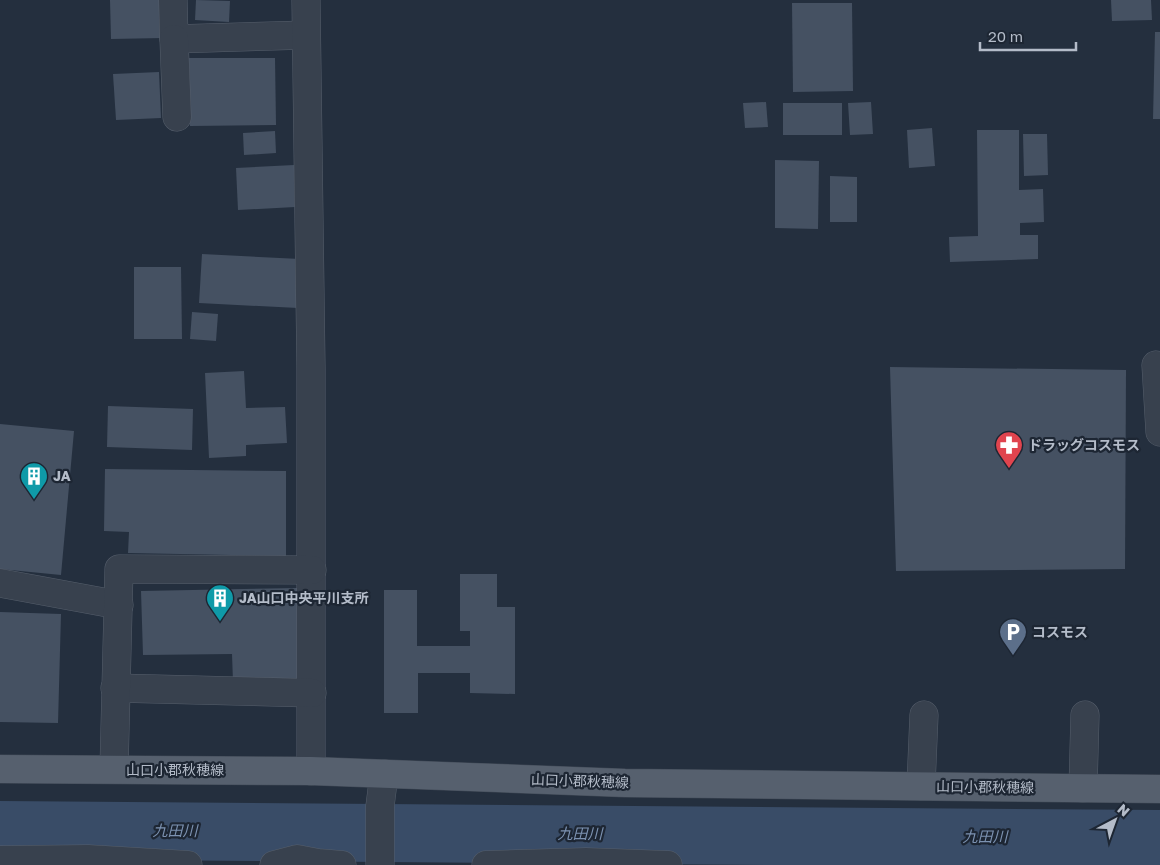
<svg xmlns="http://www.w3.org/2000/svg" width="1160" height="865" viewBox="0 0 1160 865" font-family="'Golos Text','Noto Sans JP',sans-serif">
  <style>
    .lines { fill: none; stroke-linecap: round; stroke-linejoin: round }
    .stream { stroke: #394c67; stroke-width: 10 }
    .river { stroke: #394c67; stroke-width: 58 }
    .building { fill: #455162 }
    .minor-casing { stroke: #565f6c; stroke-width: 29 }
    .major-casing { stroke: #414a57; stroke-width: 29 }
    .minor { stroke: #38414e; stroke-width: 28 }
    .major { stroke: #56606e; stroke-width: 28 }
    .labels { text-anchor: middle; stroke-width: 4.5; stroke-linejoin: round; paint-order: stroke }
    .poi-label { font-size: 14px; font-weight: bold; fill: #b4bcc9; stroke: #1d2633; text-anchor: start }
    .street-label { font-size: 14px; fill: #b4bcc9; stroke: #1d2633 }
    .water-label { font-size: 15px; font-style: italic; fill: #7c92b1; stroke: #1d2633 }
  </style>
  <rect width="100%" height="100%" fill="#242f3e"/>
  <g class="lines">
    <path class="stream" d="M276 833 281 862"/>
    <path class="river" d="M0 830 1160 839"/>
  </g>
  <g class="building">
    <path d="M110 0H163V38L111 39Z"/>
    <path d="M196 0 230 1 229 22 195 20Z"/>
    <path d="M1111 0H1151L1152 20 1112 21Z"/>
    <path d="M792 3H852L853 91 793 92Z"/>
    <path d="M1155 32H1160V119H1153Z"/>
    <path d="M189 58H275L276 125 190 126Z"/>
    <path d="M159 72 161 118 116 120 113 74Z"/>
    <path d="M766 102 768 127 745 128 743 103Z"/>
    <path d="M871 102 873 134 850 135 848 103Z"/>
    <rect x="783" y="103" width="59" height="32"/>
    <path d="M932 128 935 166 909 168 907 130Z"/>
    <path d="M977 130H1019V190L1043 189 1044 222 1020 223V235H1038V259L950 262 949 237 978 236Z"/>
    <path d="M275 131 276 153 244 155 243 133Z"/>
    <path d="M1023 134H1047L1048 175 1024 176Z"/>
    <path d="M775 160 819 161 818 229 775 228Z"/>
    <path d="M294 165 295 207 238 210 236 168Z"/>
    <path d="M830 176 857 177V222H830Z"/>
    <path d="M202 254 300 259 298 308 199 303Z"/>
    <path d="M134 267H181L182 339H134Z"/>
    <path d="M192 312 218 314 216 341 190 339Z"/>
    <path d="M890 367 1126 370 1125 569 896 571Z"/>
    <path d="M244 371 246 408 285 407 287 443 246 445V456L209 458 205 373Z"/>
    <path d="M108 406 193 409 192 450 107 447Z"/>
    <path d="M0 424 74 431 61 575 0 569Z"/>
    <path d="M105 469 286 471V556L128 553 129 532 104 531Z"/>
    <path d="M460 574H497V607H515V694L470 693V673H418V713H384V590H417V646H470V631H460Z"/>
    <path d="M297 588 299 681 233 682 232 654 143 655 141 591Z"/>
    <path d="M0 612 61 614 58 723 0 722Z"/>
  </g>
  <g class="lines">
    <g class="minor-casing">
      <g id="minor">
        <path d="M173 0 174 39 306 35"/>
        <path d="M306 0 311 368V771"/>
        <path d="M174 39 177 117"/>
        <path d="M1156 365 1160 432"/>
        <path d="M0 583 119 605"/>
        <path d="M115 688 312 693"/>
        <path d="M114 769 119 569 312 570"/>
        <path d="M921 786 924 715"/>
        <path d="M1083 788 1085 715"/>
        <path d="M0 860 88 859 188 865"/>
        <path d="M274 865 297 859 318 863 342 865"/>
        <path d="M380 865V806L384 774"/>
        <path d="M486 865 586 862 668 865"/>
      </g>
    </g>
    <g class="major-casing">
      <path id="major" d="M0 769 311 771 625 783 1160 789"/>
    </g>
    <use href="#minor" class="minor"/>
    <use href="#major" class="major"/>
  </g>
  <defs>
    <g id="pharmacy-pin" transform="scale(1.4375)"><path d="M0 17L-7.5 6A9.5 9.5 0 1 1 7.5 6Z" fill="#e0444e" stroke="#1d2633"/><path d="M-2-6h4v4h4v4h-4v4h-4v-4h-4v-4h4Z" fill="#fff"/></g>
    <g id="building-pin" transform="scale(1.4375)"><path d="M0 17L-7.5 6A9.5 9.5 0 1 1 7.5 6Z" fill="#0f9aa8" stroke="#1d2633"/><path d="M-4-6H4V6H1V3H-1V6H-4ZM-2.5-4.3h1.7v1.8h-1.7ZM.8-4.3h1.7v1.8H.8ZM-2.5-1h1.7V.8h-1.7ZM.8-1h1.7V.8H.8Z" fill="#fff"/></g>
    <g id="parking-pin" transform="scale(1.4375)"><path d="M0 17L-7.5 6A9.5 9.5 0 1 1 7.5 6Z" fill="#5c6f8a" stroke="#1d2633"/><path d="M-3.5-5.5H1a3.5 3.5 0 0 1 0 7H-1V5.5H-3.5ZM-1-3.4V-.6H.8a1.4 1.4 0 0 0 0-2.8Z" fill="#fff"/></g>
  </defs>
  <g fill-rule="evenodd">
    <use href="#pharmacy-pin" x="1009" y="445"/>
    <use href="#building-pin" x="34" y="476"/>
    <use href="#building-pin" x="220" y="598"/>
    <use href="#parking-pin" x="1013" y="632"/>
  </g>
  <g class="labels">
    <g class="poi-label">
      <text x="1028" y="450">ドラッグコスモス</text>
      <text x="53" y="481">JA</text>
      <text x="239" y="603">JA山口中央平川支所</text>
      <text x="1032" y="637">コスモス</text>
    </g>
    <g class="street-label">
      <text x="175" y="775">山口小郡秋穂線</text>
      <text transform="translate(580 781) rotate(2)" y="5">山口小郡秋穂線</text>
      <text transform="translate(985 787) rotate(1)" y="5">山口小郡秋穂線</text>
    </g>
    <g class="water-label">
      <text x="175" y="836">九田川</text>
      <text x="580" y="839">九田川</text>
      <text x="985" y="842">九田川</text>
    </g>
  </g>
  <g transform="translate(1115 820) rotate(41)" stroke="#1d2633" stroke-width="4" paint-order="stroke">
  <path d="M0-4L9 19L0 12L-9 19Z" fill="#b4bcc9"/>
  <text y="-8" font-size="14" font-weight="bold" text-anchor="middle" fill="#b4bcc9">N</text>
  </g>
  <path d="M980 42v8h96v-8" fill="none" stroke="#b4bcc9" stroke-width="2.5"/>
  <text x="988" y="42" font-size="15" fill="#b4bcc9" stroke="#1d2633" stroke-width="4" paint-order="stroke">20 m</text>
</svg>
